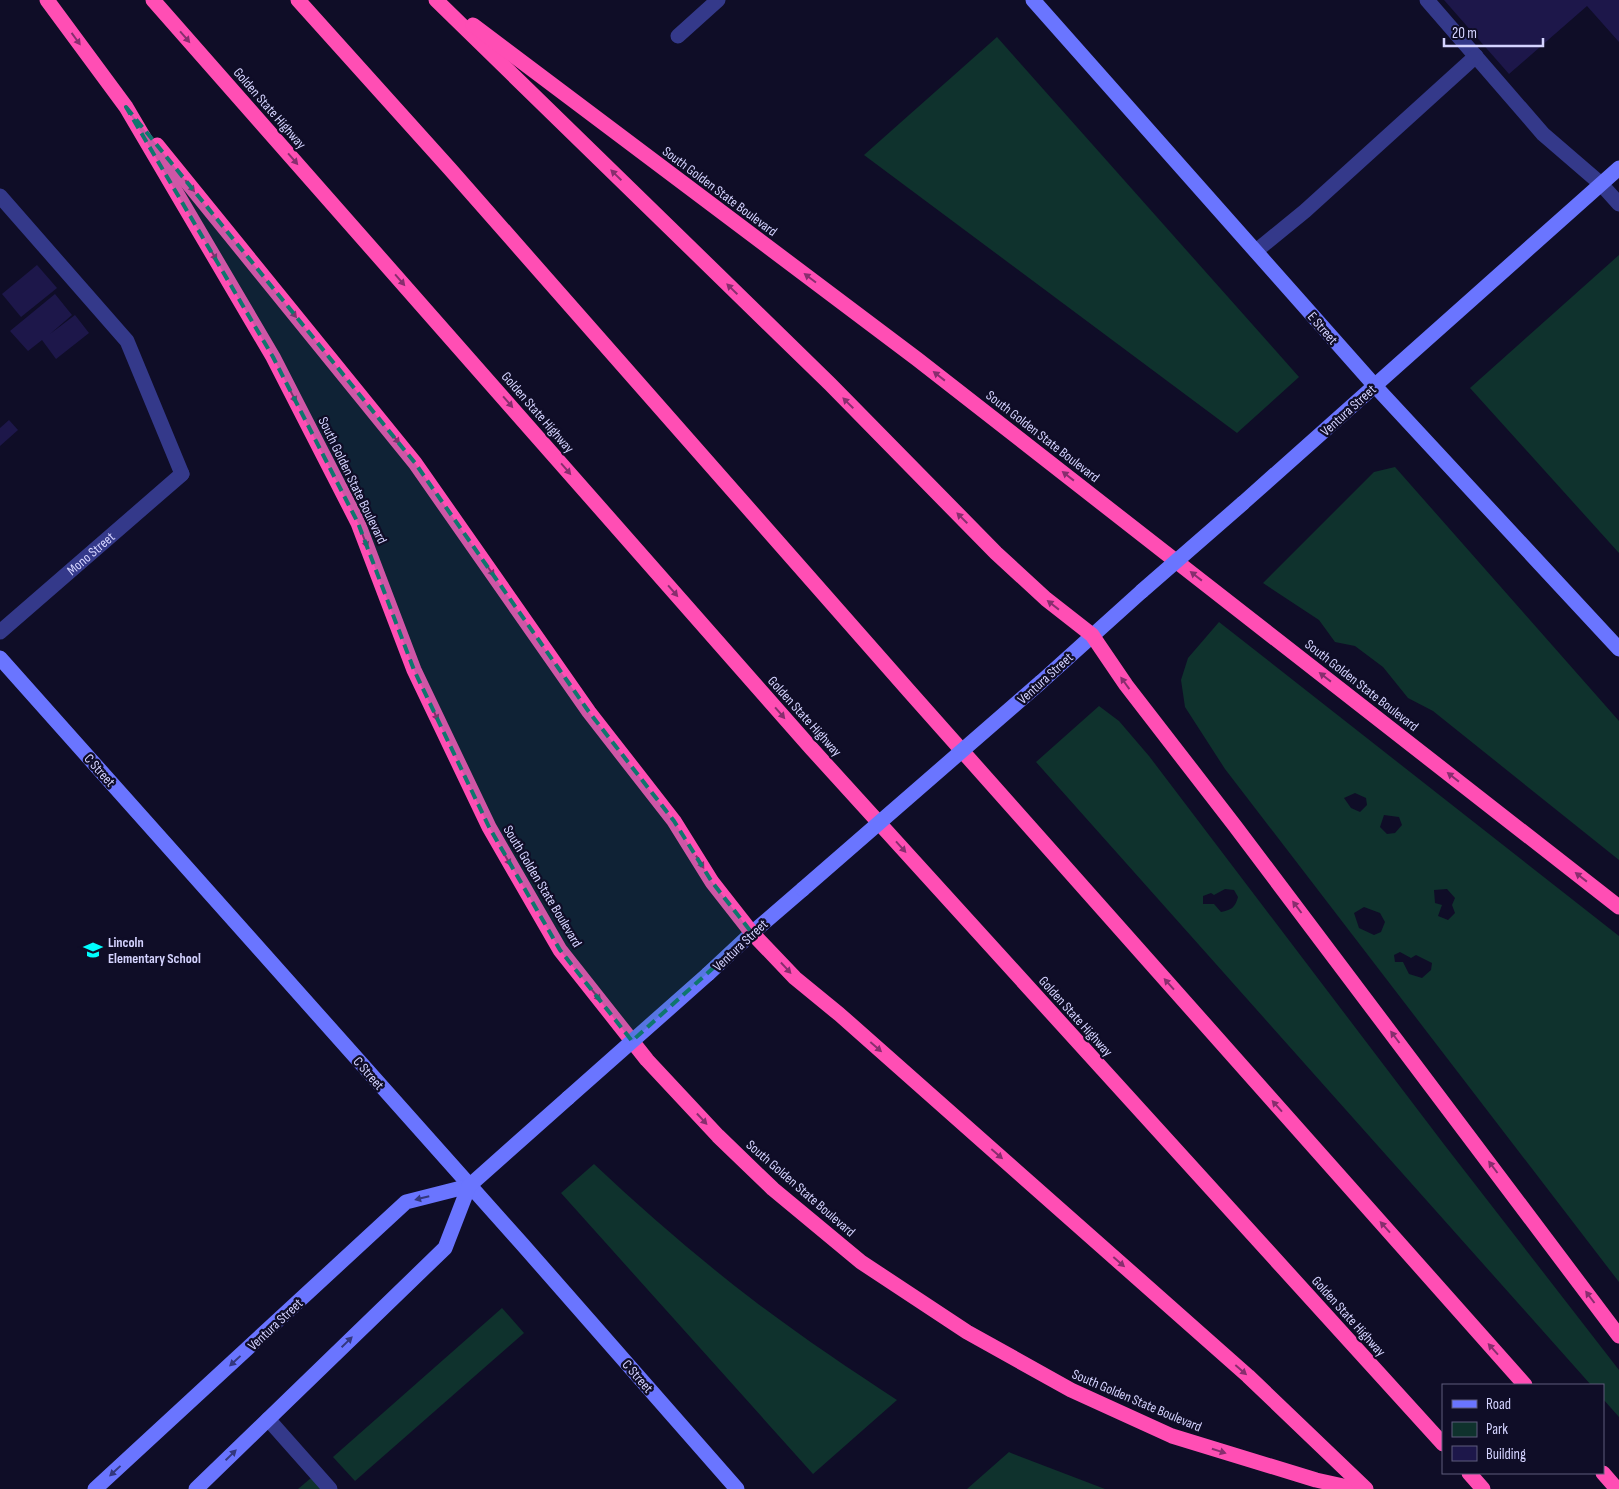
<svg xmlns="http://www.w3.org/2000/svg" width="1619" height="1489" viewBox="0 0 1619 1489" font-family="'Sofia Sans Condensed',sans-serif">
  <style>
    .green { fill: #0f322d; fill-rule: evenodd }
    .building { fill: #1d174a }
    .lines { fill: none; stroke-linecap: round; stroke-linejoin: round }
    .lane { stroke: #34398a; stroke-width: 15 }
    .street { stroke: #34398a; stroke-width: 15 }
    .secondary { stroke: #6a75ff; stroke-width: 15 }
    .highway { stroke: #ff4eb4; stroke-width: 15 }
    .secondary-bridge { stroke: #6a75ff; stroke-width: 15 }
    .oneway { fill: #872e6e }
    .oneway2 { fill: #33377d }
    .marked { fill: #0f766e; fill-opacity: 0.2; stroke: #0f766e; stroke-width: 4; stroke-dasharray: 10 6; stroke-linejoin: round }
    .labels { text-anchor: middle; stroke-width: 4.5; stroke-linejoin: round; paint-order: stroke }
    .street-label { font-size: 14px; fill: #d4d3ff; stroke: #0f0d27 }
    .poi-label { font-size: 14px; font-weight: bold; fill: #d4d3ff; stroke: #0f0d27; text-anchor: start }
  </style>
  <rect width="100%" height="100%" fill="#0f0d27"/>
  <g class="green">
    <path d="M997 37 1299 377 1237 433 864 155Z"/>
    <path d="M1619 255V553L1470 388Z"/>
    <path d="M1395 467 1619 721V860L1433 711 1408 698 1383 667 1355 646 1335 642 1319 620 1263 583 1374 472Z"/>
    <path d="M1219 622 1619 936V1282L1225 769 1185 707 1181 680 1188 658ZM1355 793 1366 798 1367 805 1360 812 1351 808 1344 798ZM1384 815 1399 817 1402 825 1395 833 1387 834 1380 827ZM1447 889 1455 898 1452 905 1455 913 1448 920 1438 916 1442 905 1435 903 1434 890ZM1364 907 1380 913 1385 922 1381 932 1374 935 1359 928 1354 913ZM1400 952 1411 958 1416 955 1432 963 1431 970 1422 978 1409 974 1403 962H1395L1394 955Z"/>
    <path d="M1099 706 1119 721 1149 756 1443 1143 1619 1370V1417L1603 1399V1385H1591L1036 762ZM1225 889 1234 890 1238 897C1235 908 1231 910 1221 912L1214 904H1203V896L1211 893 1214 895Z"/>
    <path d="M594 1164C645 1212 698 1258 753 1300 799 1335 848 1368 897 1400L813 1474 561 1193Z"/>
    <path d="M502 1308 524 1333 355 1481 333 1457Z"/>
    <path d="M1009 1452 1011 1453 1105 1489H967Z"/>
    <path d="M311 1478 321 1489H298Z"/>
  </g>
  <g class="building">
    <path d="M1444 0H1619V42L1587 6 1509 74Z"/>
    <path d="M37 265 57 288 21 317 2 294Z"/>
    <path d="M55 294 72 315 50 334 75 315 89 333 56 359 42 340 28 351 10 331Z"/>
    <path d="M9 420 18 430 0 446V428Z"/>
  </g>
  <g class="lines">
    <g class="lane">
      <path d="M1427 0 1543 134 1601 184 1619 204"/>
      <path d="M0 196 127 341 182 474"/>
      <path d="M1256 251 1305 211 1476 56"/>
      <path d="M268 1419 330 1489"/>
    </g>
    <g class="street">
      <path d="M678 36 718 0"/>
      <path id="s1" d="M0 632 182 474"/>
    </g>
    <g class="secondary">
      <path d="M1033 0 1375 386 1619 649"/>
      <path d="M1243 503 1619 168"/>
      <path d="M0 658 523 1245 737 1489"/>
      <path d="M1041 682 1142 591"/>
      <path d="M708 974 752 933 803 889"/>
      <path d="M95 1489 406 1202 469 1186"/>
      <path d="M196 1489 445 1248 469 1186 568 1098"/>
    </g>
    <g class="highway">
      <path d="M47 0 126 107 273 357 358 523 414 670 489 827 560 950 647 1060 718 1136 773 1189 861 1262 967 1332 1071 1390 1172 1436 1316 1480 1357 1489"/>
      <path d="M153 0 811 748 1443 1444"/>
      <path d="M298 0 450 169 909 691 1525 1385"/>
      <path d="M436 0 830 384 996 553 1046 599 1092 635 1126 685 1235 826 1619 1336"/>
      <path d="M473 25 917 359 1619 907"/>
      <path d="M157 145 415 463 589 712 674 821 712 882 752 933 795 978 839 1014 1248 1376 1366 1489"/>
      <path d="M1469 1473 1483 1489"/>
      <path d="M1603 1473 1617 1489"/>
    </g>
    <g class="secondary-bridge">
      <path d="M1142 591 1243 503"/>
      <path d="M803 889 1041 682"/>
      <path d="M568 1098 708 974"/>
    </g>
  </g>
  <defs><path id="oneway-solid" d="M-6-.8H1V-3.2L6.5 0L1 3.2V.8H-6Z" transform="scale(1.25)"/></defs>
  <g class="oneway">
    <use href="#oneway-solid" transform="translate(185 37) rotate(49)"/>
    <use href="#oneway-solid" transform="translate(76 39) rotate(54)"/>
    <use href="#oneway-solid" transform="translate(293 159) rotate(49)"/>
    <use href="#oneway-solid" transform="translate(616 175) rotate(-136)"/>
    <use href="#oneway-solid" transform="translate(190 186) rotate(51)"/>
    <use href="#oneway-solid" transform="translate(213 254) rotate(59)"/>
    <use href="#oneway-solid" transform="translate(810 278) rotate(-143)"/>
    <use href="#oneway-solid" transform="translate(400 280) rotate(49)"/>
    <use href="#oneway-solid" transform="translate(732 289) rotate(-136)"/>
    <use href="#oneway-solid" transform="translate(292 312) rotate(51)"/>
    <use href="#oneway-solid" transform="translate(939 376) rotate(-142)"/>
    <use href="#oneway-solid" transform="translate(293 396) rotate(63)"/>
    <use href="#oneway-solid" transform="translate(508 402) rotate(49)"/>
    <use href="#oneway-solid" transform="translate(848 403) rotate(-135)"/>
    <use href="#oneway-solid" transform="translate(395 438) rotate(51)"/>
    <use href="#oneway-solid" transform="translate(566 469) rotate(49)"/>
    <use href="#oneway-solid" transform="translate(1068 476) rotate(-142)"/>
    <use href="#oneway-solid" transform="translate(962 518) rotate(-135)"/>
    <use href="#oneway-solid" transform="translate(365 541) rotate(69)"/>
    <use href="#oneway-solid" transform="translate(490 570) rotate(55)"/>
    <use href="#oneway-solid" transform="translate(1196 576) rotate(-142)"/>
    <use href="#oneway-solid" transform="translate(673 591) rotate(49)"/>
    <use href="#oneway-solid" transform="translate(1053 605) rotate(-142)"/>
    <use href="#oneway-solid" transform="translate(1325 677) rotate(-142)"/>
    <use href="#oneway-solid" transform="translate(1125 683) rotate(-126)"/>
    <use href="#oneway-solid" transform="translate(780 713) rotate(49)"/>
    <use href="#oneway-solid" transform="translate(435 714) rotate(65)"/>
    <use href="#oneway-solid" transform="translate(1453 777) rotate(-142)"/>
    <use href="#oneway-solid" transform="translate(901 847) rotate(48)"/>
    <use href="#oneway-solid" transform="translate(507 859) rotate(60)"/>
    <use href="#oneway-solid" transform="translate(700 862) rotate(58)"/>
    <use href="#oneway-solid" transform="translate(1581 877) rotate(-142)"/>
    <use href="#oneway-solid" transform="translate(1297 907) rotate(-127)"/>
    <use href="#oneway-solid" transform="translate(786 968) rotate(47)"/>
    <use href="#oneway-solid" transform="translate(1169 984) rotate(-132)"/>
    <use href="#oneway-solid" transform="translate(596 995) rotate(52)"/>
    <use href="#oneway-solid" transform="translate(1395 1037) rotate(-127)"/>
    <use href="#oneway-solid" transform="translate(876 1047) rotate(41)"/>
    <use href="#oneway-solid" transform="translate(1277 1106) rotate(-132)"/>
    <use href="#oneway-solid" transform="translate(702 1119) rotate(47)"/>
    <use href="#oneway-solid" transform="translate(997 1154) rotate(41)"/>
    <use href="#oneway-solid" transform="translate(1493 1167) rotate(-127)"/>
    <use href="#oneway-solid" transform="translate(1385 1227) rotate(-132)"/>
    <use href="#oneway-solid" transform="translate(1119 1262) rotate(41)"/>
    <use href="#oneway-solid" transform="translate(1590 1297) rotate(-127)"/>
    <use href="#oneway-solid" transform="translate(1493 1349) rotate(-132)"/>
    <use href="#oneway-solid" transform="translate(1241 1370) rotate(41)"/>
    <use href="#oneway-solid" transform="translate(1219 1451) rotate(18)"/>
  </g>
  <g class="oneway2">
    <use href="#oneway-solid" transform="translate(422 1198) rotate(166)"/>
    <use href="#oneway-solid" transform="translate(347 1342) rotate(-44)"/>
    <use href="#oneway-solid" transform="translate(235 1361) rotate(137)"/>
    <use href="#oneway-solid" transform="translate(231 1455) rotate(-44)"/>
    <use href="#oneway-solid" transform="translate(115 1471) rotate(137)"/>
  </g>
  <path class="marked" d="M126 107 415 463 589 712 674 821 712 882 752 933 632 1041 560 950 489 827 414 670 358 523 273 357Z"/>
  <defs>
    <g id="school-bare" transform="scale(1.5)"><path d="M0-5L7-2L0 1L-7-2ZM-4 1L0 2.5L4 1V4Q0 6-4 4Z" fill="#00fdfe" stroke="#0f0d27" stroke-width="2.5" paint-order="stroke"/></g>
  </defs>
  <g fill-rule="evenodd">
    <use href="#school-bare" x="93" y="950"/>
  </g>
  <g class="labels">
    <g class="street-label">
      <text transform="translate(270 108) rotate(49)" y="5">Golden State Highway</text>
      <text transform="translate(720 191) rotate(37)" y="5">South Golden State Boulevard</text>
      <text transform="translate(1323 328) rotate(49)" y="5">E Street</text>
      <text transform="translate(1348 410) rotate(-42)" y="5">Ventura Street</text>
      <text transform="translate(538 412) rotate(49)" y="5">Golden State Highway</text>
      <text transform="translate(1043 436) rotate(38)" y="5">South Golden State Boulevard</text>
      <text transform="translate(353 480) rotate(64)" y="5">South Golden State Boulevard</text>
      <text dy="5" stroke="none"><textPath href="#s1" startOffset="120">Mono Street</textPath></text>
      <text transform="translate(1045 678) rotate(-42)" y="5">Ventura Street</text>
      <text transform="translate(1362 685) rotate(38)" y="5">South Golden State Boulevard</text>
      <text transform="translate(805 716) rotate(48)" y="5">Golden State Highway</text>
      <text transform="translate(100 770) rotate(48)" y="5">C Street</text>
      <text transform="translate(543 886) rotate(59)" y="5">South Golden State Boulevard</text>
      <text transform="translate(740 945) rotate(-43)" y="5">Ventura Street</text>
      <text transform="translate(1076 1016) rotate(48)" y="5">Golden State Highway</text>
      <text transform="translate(369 1073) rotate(49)" y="5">C Street</text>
      <text transform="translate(801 1188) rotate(41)" y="5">South Golden State Boulevard</text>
      <text transform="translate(1349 1316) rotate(48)" y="5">Golden State Highway</text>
      <text transform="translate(275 1324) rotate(-43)" y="5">Ventura Street</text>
      <text transform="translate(638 1376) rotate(49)" y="5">C Street</text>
      <text transform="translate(1137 1400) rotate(23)" y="5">South Golden State Boulevard</text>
    </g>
    <g class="poi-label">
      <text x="108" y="947">Lincoln<tspan x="108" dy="16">Elementary School</tspan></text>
    </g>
  </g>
  <rect x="1442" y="1384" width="162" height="90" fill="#0f0d27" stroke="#5e5c7d"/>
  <rect x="1452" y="1400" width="25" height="8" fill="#6a75ff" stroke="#5e5c7d"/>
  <text x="1486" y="1409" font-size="15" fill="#d4d3ff">Road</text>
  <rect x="1452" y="1422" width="25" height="15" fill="#0f322d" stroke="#5e5c7d"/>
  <text x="1486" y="1434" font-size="15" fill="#d4d3ff">Park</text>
  <rect x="1452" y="1446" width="25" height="15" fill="#1d174a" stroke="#5e5c7d"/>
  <text x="1486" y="1459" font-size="15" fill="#d4d3ff">Building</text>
  <path d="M1444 38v8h99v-8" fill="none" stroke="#d4d3ff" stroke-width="2.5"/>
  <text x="1452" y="38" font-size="15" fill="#d4d3ff" stroke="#0f0d27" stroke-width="4" paint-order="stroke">20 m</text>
</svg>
